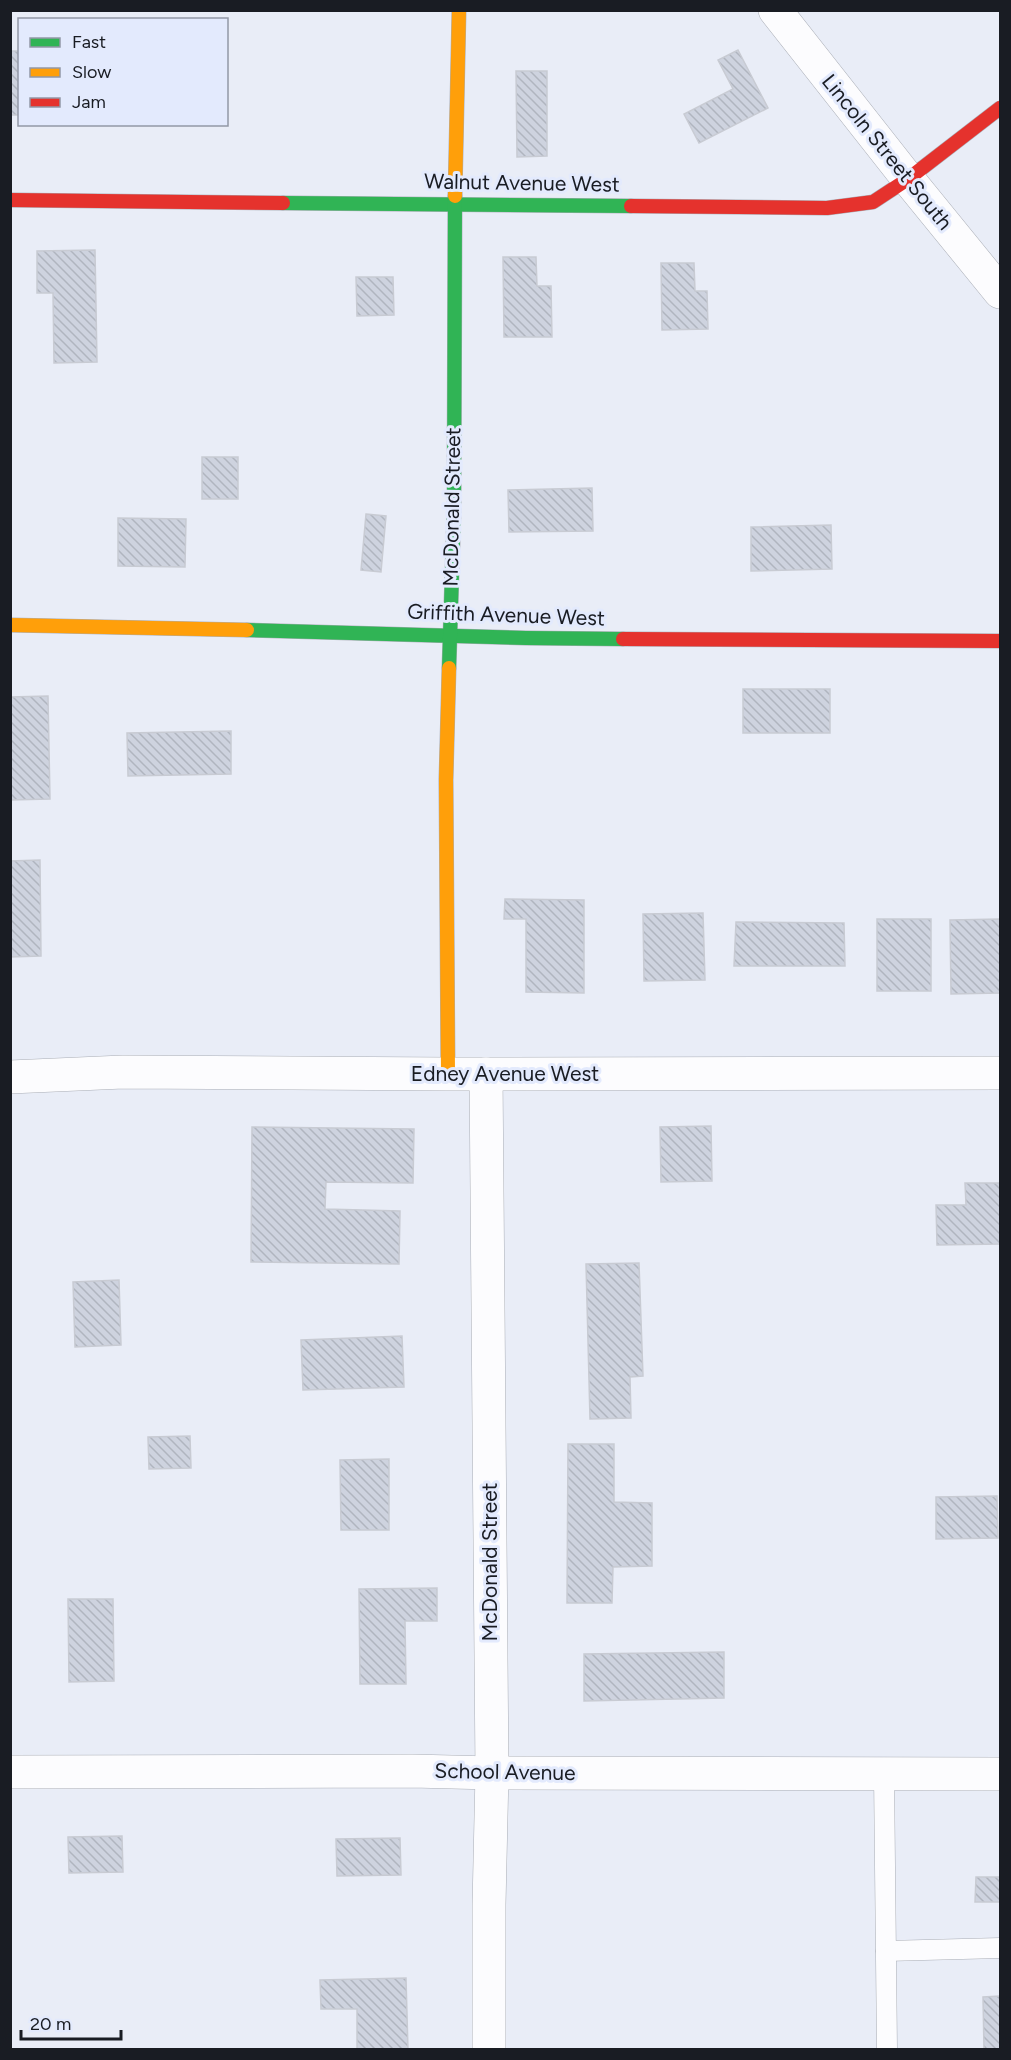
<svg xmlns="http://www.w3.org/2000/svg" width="1011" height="2060" viewBox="0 0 1011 2060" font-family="Figtree,sans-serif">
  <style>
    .building { fill: url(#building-back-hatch); stroke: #c8cbd3; stroke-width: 1.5 }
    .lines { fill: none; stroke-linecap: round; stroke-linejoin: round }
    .lane-casing { stroke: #aaaeb6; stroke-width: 21 }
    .street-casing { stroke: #aaaeb6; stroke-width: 34 }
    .fast-casing { stroke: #aaaeb6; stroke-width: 15 }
    .slow-casing { stroke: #aaaeb6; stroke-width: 15 }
    .jam-casing { stroke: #aaaeb6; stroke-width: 15 }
    .lane { stroke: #fcfcfe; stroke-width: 20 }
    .street { stroke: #fcfcfe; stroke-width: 33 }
    .fast { stroke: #30b455; stroke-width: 14 }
    .slow { stroke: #ff9f0a; stroke-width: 14 }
    .jam { stroke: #e5322d; stroke-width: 14 }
    .labels { text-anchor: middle; stroke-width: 6; stroke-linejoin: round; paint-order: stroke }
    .street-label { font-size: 21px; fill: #191c23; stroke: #e3eafd }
  </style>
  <defs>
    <pattern id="building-back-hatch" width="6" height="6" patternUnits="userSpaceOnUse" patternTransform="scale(1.5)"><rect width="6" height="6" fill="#ced3df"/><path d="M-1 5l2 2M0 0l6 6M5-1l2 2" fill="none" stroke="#b0b5bf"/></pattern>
  </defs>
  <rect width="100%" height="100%" fill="#e9edf7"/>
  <g class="building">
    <path d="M738 50 768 108 699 143 684 114 733 89 718 60Z"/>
    <rect x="10" y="51" width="10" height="64"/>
    <path d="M516 71H547V156L517 157Z"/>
    <path d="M95 250 97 362 54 363 53 293H37V251Z"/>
    <path d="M503 257H536L537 286H551L552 337H504Z"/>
    <path d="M661 263H694L695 291H707L708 329 662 330Z"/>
    <path d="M356 277H393L394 315 357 316Z"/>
    <rect x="202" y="457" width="36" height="42"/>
    <path d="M592 488 593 531 509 532 508 490Z"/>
    <path d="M366 514 386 516 381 572 361 570Z"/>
    <path d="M118 518 186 519 185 567 118 566Z"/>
    <path d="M831 525 832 569 751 571V527Z"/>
    <rect x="743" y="689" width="87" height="44"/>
    <path d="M48 696 50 799 10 800V697Z"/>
    <path d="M231 731V774L128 776 127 733Z"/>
    <path d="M40 860 41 956 10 957V861Z"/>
    <path d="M505 899 584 900V993L526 992V919H504Z"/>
    <path d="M703 913 705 980 644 981 643 914Z"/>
    <rect x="877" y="919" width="54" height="72"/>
    <path d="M1000 919V993L951 994 950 920Z"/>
    <path d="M736 922 844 923 845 966H734Z"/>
    <path d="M711 1126 712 1181 661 1182 660 1127Z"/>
    <path d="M252 1127 414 1129 413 1183 326 1182 325 1209 400 1211 399 1264 251 1262Z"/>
    <path d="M965 1183H1000V1244L937 1245 936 1205H966Z"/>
    <path d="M639 1263 643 1376 630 1377 631 1418 590 1419 586 1264Z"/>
    <path d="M119 1280 121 1345 75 1347 73 1282Z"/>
    <path d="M402 1336 404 1387 303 1390 301 1340Z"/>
    <path d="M190 1436 191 1468 149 1469 148 1437Z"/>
    <path d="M568 1444H614V1502L652 1503V1566L613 1567 612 1603H567Z"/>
    <path d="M389 1459V1530H341L340 1460Z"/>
    <path d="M997 1496 998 1538 936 1539V1497Z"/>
    <path d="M437 1588V1621H405L406 1684H360L359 1589Z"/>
    <path d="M68 1599H113L114 1681 69 1682Z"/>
    <path d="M724 1652V1698L584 1701V1654Z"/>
    <path d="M122 1836 123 1872 69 1873 68 1837Z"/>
    <path d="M400 1838 401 1875 337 1876 336 1839Z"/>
    <path d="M976 1877H1000V1902H975Z"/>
    <path d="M406 1978 408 2050H357V2009H321L320 1980Z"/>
    <path d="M1000 1996V2050H984L983 1997Z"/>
  </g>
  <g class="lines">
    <g class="lane-casing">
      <g id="lane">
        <path d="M884 1774 887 2050"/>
        <path d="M886 1951 1000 1948"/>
      </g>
    </g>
    <g class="street-casing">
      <g id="street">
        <path d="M775 10 908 179 1000 292"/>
        <path d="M486 1074 492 1773 489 1905V2050"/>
        <path d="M10 1077 123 1072 448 1074 1000 1073"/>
        <path d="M10 1772 412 1771 492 1773 1000 1774"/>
      </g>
    </g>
    <g class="fast-casing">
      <g id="fast">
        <path d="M283 203 631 206"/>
        <path d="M247 630 526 638 623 639"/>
        <path d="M449 668 454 509 455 196"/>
      </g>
    </g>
    <g class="slow-casing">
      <g id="slow">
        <path d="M455 196 459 10"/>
        <path d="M10 625 247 630"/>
        <path d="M448 1074 446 780 449 668"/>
      </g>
    </g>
    <g class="jam-casing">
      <g id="jam">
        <path d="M10 200 283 203"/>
        <path d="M631 206 827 208 873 202 908 179 1000 108"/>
        <path d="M623 639 1000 641"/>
      </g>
    </g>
    <use href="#lane" class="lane"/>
    <use href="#street" class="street"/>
    <use href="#fast" class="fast"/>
    <use href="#slow" class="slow"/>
    <use href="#jam" class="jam"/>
  </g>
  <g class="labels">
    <g class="street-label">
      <text transform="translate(887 152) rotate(51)" y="7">Lincoln Street South</text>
      <text transform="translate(522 183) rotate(1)" y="7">Walnut Avenue West</text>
      <text transform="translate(452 507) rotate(-89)" y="7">McDonald Street</text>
      <text transform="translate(506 615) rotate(2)" y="7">Griffith Avenue West</text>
      <text x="505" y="1081">Edney Avenue West</text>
      <text transform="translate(490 1562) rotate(-90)" y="7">McDonald Street</text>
      <text transform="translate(505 1772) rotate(1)" y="7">School Avenue</text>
    </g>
  </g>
  <rect width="1011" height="2060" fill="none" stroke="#191c23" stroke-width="24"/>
  <rect x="18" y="18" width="210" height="108" fill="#e3eafd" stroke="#9298a6" stroke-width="1.5"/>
  <rect x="30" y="38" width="30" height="9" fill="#30b455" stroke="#9298a6" stroke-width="1.5"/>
  <text x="72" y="48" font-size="18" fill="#191c23">Fast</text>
  <rect x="30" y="68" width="30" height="9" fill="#ff9f0a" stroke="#9298a6" stroke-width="1.5"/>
  <text x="72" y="78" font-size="18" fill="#191c23">Slow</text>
  <rect x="30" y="98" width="30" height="9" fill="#e5322d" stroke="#9298a6" stroke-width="1.5"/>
  <text x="72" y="108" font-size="18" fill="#191c23">Jam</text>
  <path d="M21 2030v9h100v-9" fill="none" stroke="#191c23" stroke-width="3"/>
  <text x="30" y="2030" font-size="18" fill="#191c23" stroke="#e3eafd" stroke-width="4.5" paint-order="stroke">20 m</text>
</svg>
